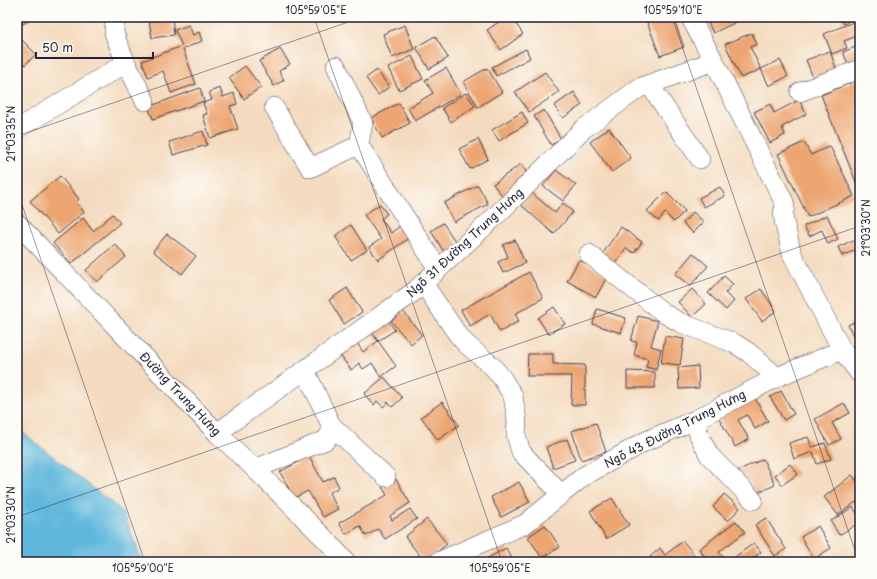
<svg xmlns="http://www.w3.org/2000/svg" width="877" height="579" viewBox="0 0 877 579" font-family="'Playpen Sans',sans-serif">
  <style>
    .water { fill: #5fb7dc; stroke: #406c8c }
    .building { fill: #eda672 }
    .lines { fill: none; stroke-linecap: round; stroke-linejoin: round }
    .street-casing { stroke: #423e4f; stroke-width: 20 }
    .street { stroke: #fff; stroke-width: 19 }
    .ticks { fill: none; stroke: #22223b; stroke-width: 1; stroke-opacity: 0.45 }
    .labels { text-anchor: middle; stroke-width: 4; stroke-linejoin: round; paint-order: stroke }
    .street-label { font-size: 12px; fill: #22223b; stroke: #fdfcf7 }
    .neatline { fill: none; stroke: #22223b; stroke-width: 1.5 }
    .ticks-label { font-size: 10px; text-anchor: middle; fill: #22223b }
  </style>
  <rect width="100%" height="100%" fill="#fdfcf7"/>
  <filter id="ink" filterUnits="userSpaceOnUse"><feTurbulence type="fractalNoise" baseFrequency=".025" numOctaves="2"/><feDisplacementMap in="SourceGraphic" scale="8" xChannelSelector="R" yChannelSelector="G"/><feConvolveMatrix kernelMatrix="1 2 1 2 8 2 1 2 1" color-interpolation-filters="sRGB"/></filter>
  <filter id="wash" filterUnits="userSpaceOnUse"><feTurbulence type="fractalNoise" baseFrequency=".012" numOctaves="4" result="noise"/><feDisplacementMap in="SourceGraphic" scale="16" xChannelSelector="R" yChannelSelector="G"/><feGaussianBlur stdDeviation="0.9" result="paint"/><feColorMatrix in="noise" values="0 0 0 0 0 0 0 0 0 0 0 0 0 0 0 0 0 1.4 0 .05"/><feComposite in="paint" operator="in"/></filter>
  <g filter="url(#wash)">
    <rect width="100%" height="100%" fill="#f4dbbf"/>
    <path class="water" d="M17 428 118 508 126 519 142 562H17Z"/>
    <g id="blocks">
      <g class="building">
        <path d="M17 17H34L23 24Z"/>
        <path d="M172 17 174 35 152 38 149 21Z"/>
        <path d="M506 17H511L523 34 501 50 487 30Z"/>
        <path d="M659 17H673L684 47 660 56 647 22Z"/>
        <path d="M708 17H742L743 19 713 33 706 18Z"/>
        <path d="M839 17H855L844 24Z"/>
        <path d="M853 22 859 35 844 41 847 48 832 54 824 34Z"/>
        <path d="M189 25 193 35 199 32 202 41 183 49 196 84 171 93 163 71 148 77 142 61 182 46 175 30Z"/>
        <path d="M405 25 414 49 392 58 383 34Z"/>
        <path d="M752 33 757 44 750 47 761 69 780 60 788 76 769 86 761 69 741 78 725 44Z"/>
        <path d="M17 35 36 54 25 65 17 57Z"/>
        <path d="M435 36 448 58 429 69 416 47Z"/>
        <path d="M860 45V65L850 69 843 52Z"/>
        <path d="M280 49 290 64 279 71 284 80 274 86 259 61Z"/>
        <path d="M526 49 530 58 496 76 492 67Z"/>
        <path d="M830 51 837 71 814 80 806 60Z"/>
        <path d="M412 56 423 79 399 90 388 68Z"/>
        <path d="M245 66 261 87 244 99 229 78Z"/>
        <path d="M446 68 461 94 415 121 408 108 433 93 425 80Z"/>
        <path d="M487 68 502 92 478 107 463 82Z"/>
        <path d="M377 70 389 87 378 95 366 78Z"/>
        <path d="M545 72 559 92 529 112 515 92Z"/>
        <path d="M860 79V192L821 95Z"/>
        <path d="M200 88 204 101 153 119 148 107Z"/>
        <path d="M220 88 223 97 234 93 237 104 230 106 238 129 210 138 203 115 207 114 203 103 212 100 209 92Z"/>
        <path d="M574 92 582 105 563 118 554 106Z"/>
        <path d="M466 93 475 106 451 122 442 108Z"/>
        <path d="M799 100 806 114 782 127 785 135 770 143 754 112 770 104 774 113Z"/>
        <path d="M399 103 410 123 382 138 371 118Z"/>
        <path d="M544 110 561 139 551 145 534 116Z"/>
        <path d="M522 112 528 123 499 141 492 130Z"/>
        <path d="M609 128 631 158 612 172 590 142Z"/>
        <path d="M203 131 207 145 173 155 169 142Z"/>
        <path d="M478 139 488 159 470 169 459 149Z"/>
        <path d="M804 142 811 155 830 146 854 196 808 217 778 154Z"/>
        <path d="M521 164 531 179 504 198 493 184Z"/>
        <path d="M556 170 576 185 563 201 543 186Z"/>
        <path d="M60 176 79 199 76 202 84 212 58 234 30 201Z"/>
        <path d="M478 185 488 204 454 222 444 203Z"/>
        <path d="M720 187 725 196 704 207 699 198Z"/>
        <path d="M666 192 685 211 674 222 665 213 658 221 647 211Z"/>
        <path d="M532 193 555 213 563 203 573 212 554 234 521 205Z"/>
        <path d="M380 204 387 214 381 219 391 233 404 223 413 235 378 260 369 247 381 239 364 215Z"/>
        <path d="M693 212 704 222 693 233 683 223Z"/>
        <path d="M113 214 120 223 71 264 53 243 83 218 93 231Z"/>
        <path d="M827 215 838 239 828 244 822 230 809 236 804 226Z"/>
        <path d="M443 223 459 247 446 255 431 231Z"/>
        <path d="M351 225 367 250 351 260 335 236Z"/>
        <path d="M621 227 642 242 634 253 626 248 612 268 599 259Z"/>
        <path d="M167 234 196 256 182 274 153 251Z"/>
        <path d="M860 237V248L842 256 838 247Z"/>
        <path d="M515 240 525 263 503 273 498 262 508 257 503 245Z"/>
        <path d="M115 244 126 257 97 282 86 270Z"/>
        <path d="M693 253 708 266 690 286 675 274Z"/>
        <path d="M579 260 608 275 596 297 567 281Z"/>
        <path d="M529 272 543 298 515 314 519 321 500 332 490 314 470 326 461 310Z"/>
        <path d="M724 276 733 284 725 293 734 301 726 310 708 293Z"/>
        <path d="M347 288 362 312 344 324 329 300Z"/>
        <path d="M692 289 706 304 692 317 678 302Z"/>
        <path d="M761 289 776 311 762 321 746 299Z"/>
        <path d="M554 307 565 324 548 334 538 318Z"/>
        <path d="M597 309 626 318 621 333 593 324Z"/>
        <path d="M403 311 422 335 411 344 391 321Z"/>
        <path d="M638 316 658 321 651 346 661 349 656 370 646 367 648 359 634 355 637 342 631 341Z"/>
        <path d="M860 319V340L856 342 848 325Z"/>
        <path d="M387 320 395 330 378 341 396 366 381 377 372 363 363 369 359 363 351 370 340 355 357 343 363 352 378 341 371 331Z"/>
        <path d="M665 336 684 339 680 365 661 363Z"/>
        <path d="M528 354H553V364L585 365V405H571L572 376H527Z"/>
        <path d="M698 366 699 388 679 389 678 368Z"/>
        <path d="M627 371 655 372V388H627Z"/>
        <path d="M384 377 402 398 392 407 388 402 383 407 377 401 374 405 364 394Z"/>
        <path d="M781 391 794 414 784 420 770 397Z"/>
        <path d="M755 398 768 421 755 429 747 415 738 420 749 439 735 447 719 418Z"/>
        <path d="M442 402 459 425 438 440 421 417Z"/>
        <path d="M844 403 850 413 832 423 841 439 829 445 815 419Z"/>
        <path d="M596 423 606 452 581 460 572 431Z"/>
        <path d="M808 437 812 447 825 443 831 459 817 464 813 452 794 459 789 443Z"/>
        <path d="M567 439 575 460 553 468 546 447Z"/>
        <path d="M309 456 323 482 334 477 339 487 329 493 338 509 323 517 308 491 294 498 280 472Z"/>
        <path d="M763 459 775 485 754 494 749 482 743 485 737 471Z"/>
        <path d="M790 464 798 474 782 485 775 475Z"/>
        <path d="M852 475 860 485V507L856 502 838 515 824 497Z"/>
        <path d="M396 479 410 503 390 516 392 520 410 509 417 519 385 539 378 529 366 536 360 526 346 534 339 523 387 495 382 487Z"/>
        <path d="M519 482 530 502 501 517 491 497Z"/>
        <path d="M724 494 740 508 728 521 713 507Z"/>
        <path d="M612 498 629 525 606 539 590 511Z"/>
        <path d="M853 507 860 518V522L839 535 831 521Z"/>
        <path d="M766 518 786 549 775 556 755 525Z"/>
        <path d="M427 519 447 544 425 562 405 537Z"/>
        <path d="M736 521 745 532 719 552 727 562H706L708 561 699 549Z"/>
        <path d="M545 525 560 547 542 558 528 537Z"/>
        <path d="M818 526 831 548 814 559 801 537Z"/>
        <path d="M683 541 700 562H654L650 557 660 548 665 555Z"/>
        <path d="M754 543 761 552 748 562H728Z"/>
        <path d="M506 548 514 562H490L488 558Z"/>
      </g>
    </g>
  </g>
  <g filter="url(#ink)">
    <use href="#blocks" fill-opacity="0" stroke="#423e4f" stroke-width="1"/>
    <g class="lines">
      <g class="street-casing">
        <g id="street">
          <path d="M115 17 114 33 117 41 126 63 145 101"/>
          <path d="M690 17 714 61 784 202 785 207 783 213 784 221 792 254 842 350"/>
          <path d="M336 66 363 123 359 145 438 269"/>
          <path d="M649 84 700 159"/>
          <path d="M800 92 860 69"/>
          <path d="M274 107 310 168 359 145"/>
          <path d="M17 129 126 63"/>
          <path d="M17 223 217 433 255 469 330 544 346 562"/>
          <path d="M589 254 665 314 681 323 734 343 748 352 777 377"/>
          <path d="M423 283 456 332 465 343 493 367 502 378 513 396 517 421 516 435 521 452 561 494"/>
          <path d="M695 420 699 435 709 455 753 500"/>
          <path d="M331 425 386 477"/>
          <path d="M217 433 415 291 501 211 582 130 639 88 714 61"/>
          <path d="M255 469 326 440 331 432V425L305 370"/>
          <path d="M438 562 525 524 584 476 646 441 695 420 777 377 842 350 860 374"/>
        </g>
      </g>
      <use href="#street" class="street"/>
    </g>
  </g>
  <path class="ticks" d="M314 17 502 562M672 17 859 562M17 136 363 17M17 190 145 562M17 517 860 226"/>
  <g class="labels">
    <g class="street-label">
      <text transform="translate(465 243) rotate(-43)" y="4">Ngõ 31 Đường Trung Hưng</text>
      <text transform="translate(180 394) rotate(46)" y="4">Đường Trung Hưng</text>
      <text transform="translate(675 429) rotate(-27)" y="4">Ngõ 43 Đường Trung Hưng</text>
    </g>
  </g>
  <rect width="877" height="579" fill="none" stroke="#fdfcf7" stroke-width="44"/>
  <path d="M36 52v6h117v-6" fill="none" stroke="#22223b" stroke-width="2"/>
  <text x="42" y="52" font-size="12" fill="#22223b" stroke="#fdfcf7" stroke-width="3" paint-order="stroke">50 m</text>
  <rect x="22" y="22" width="833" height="535" class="neatline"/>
  <g class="ticks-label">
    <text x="316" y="14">105°59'05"E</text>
    <text x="673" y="14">105°59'10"E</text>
    <text transform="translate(11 134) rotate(-90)" y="4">21°03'35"N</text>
    <text transform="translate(866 228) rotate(-90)" y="4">21°03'30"N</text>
    <text transform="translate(11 515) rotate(-90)" y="4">21°03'30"N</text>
    <text x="143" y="572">105°59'00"E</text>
    <text x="500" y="572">105°59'05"E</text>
  </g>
</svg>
